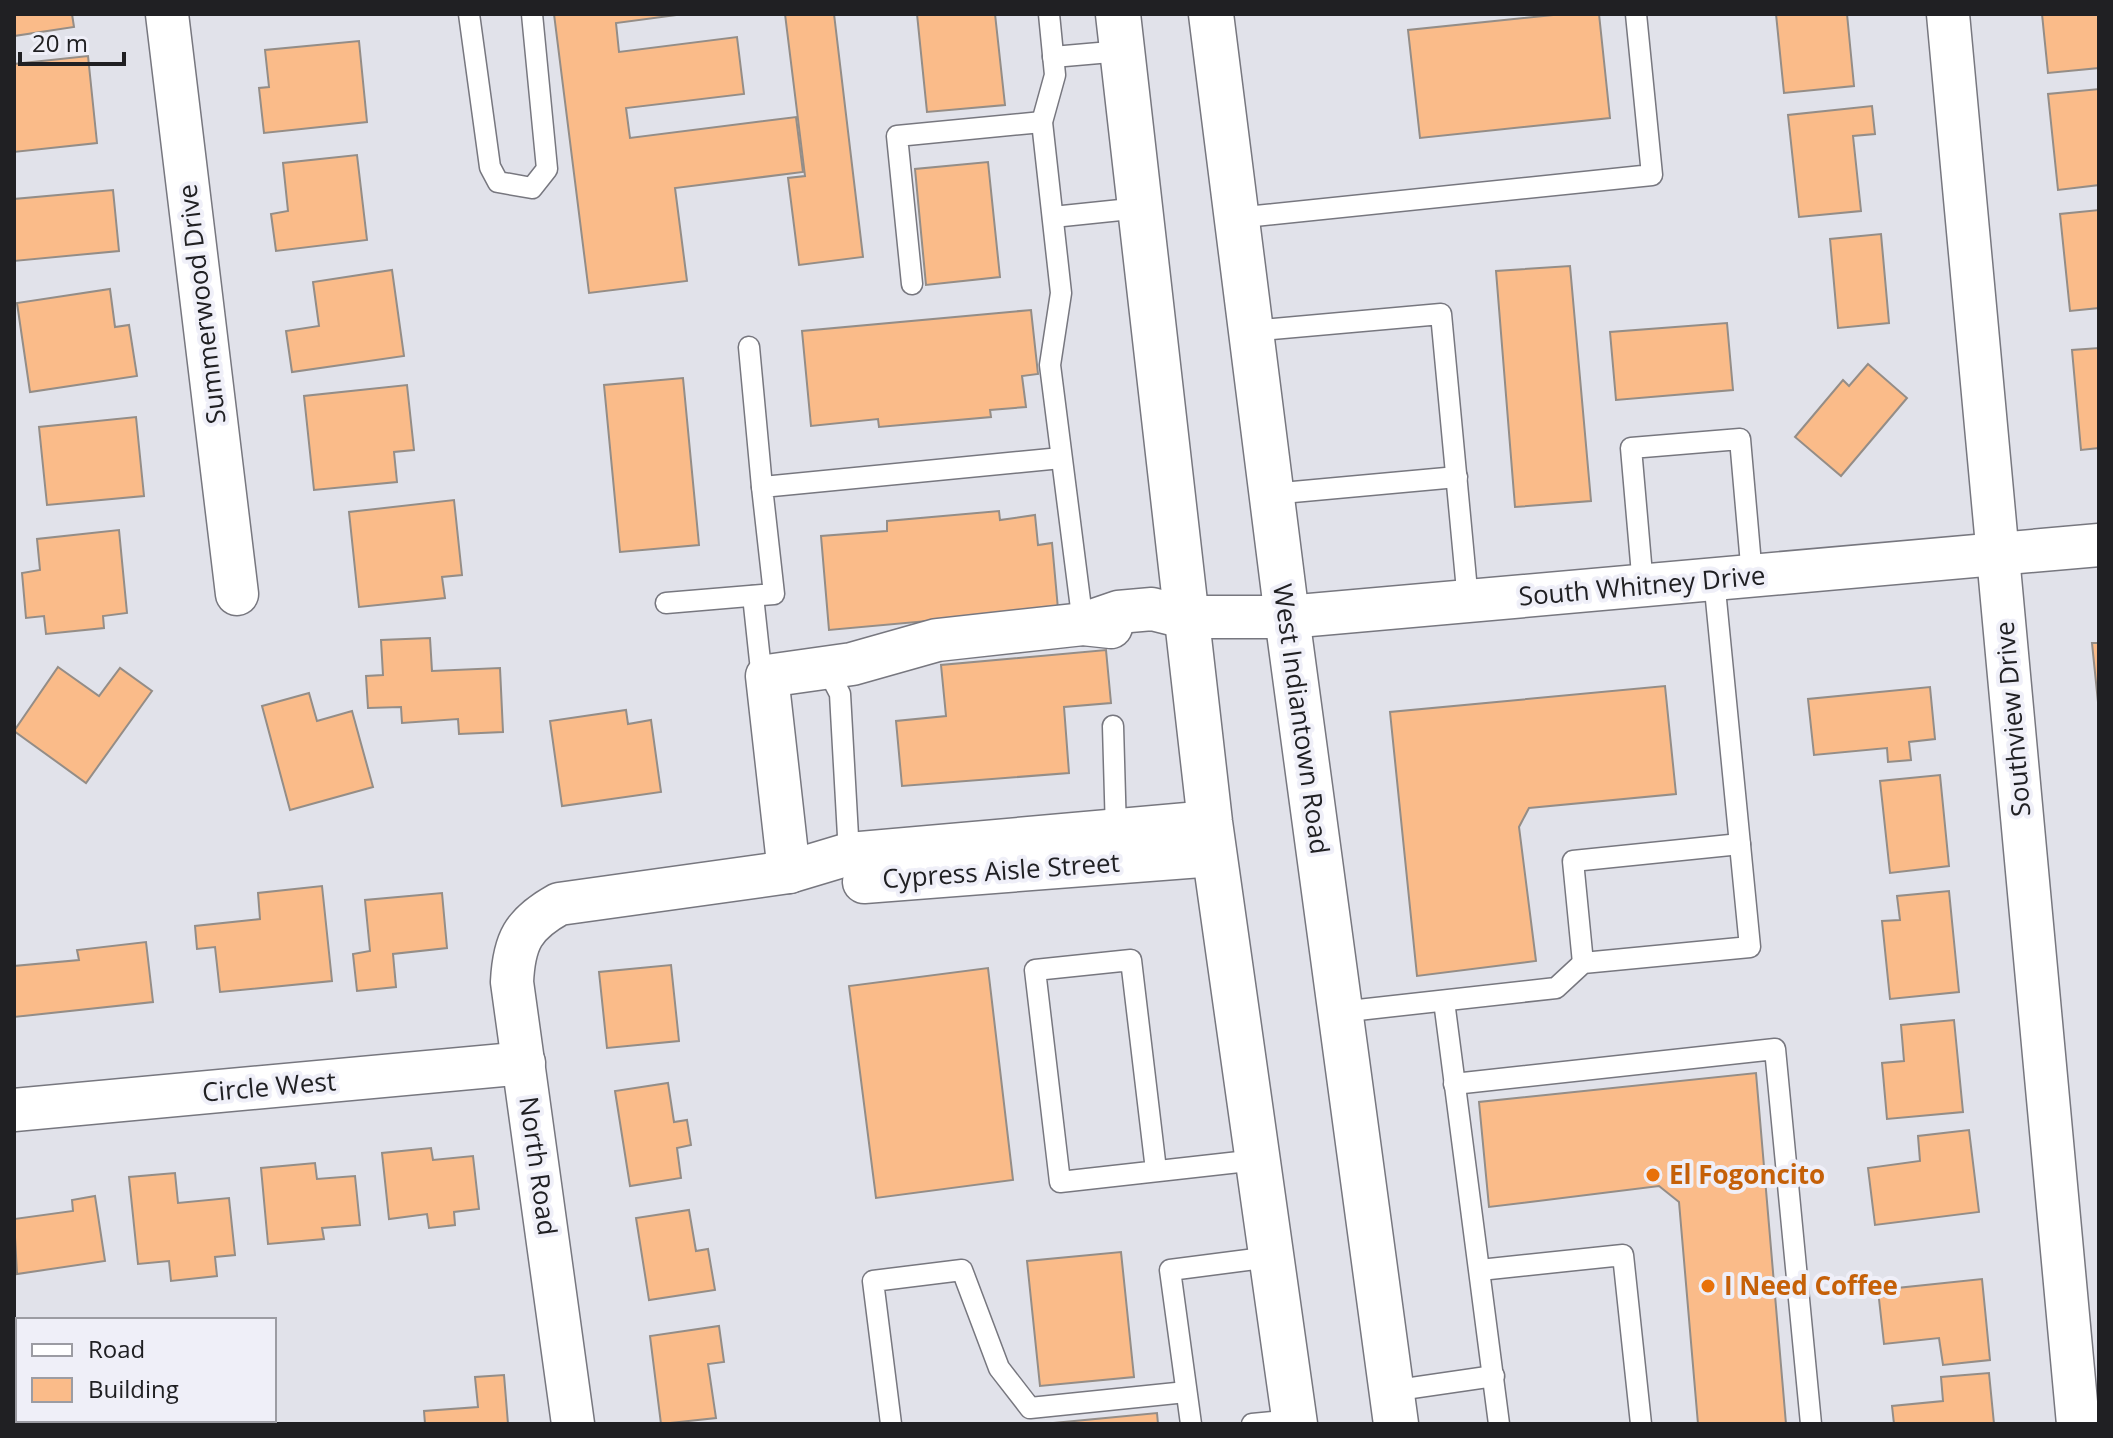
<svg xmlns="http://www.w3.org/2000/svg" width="2113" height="1438" viewBox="0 0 2113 1438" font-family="'Open Sans',sans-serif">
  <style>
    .building { fill: #fabb89; stroke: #948d87; stroke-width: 2 }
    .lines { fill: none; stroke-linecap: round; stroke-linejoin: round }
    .lane-casing { stroke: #77777f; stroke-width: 23 }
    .street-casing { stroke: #77777f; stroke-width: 45 }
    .primary-casing { stroke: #77777f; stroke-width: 47 }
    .lane { stroke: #fff; stroke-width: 20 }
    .street { stroke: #fff; stroke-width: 42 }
    .primary { stroke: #fff; stroke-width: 44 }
    .food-dot { fill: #e8710a; stroke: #efeff8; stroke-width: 3 }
    .labels { text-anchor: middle; stroke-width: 8; stroke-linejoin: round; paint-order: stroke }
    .street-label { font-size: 26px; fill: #202023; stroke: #efeff8 }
    .food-label { font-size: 26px; font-weight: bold; fill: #c56008; stroke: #efeff8; text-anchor: start }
  </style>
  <rect width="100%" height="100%" fill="#e1e2ea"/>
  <g class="building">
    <path d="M14 14H72L74 27 14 36Z"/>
    <path d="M554 14H684L616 23 619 52 737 37 744 94 626 108 630 138 796 117 803 172 675 188 687 281 589 293Z"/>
    <path d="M785 14H834L863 257 799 265 788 178 805 176Z"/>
    <path d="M917 14H995L1005 105 927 112Z"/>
    <path d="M1563 14H1599L1610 118 1420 138 1408 30Z"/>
    <path d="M1776 14H1847L1854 86 1784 93Z"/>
    <path d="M2042 14H2099V68L2048 73Z"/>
    <path d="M359 41 367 122 264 133 259 88 269 87 265 50Z"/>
    <path d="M88 56 97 143 14 152V64Z"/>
    <path d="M2099 89V185L2058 190 2048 94Z"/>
    <path d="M1872 106 1875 134 1853 136 1861 211 1799 217 1788 115Z"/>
    <path d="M357 155 367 240 276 251 271 214 288 211 283 163Z"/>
    <path d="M988 162 1000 277 926 285 915 169Z"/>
    <path d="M113 190 119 251 14 261V199Z"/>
    <path d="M2099 210V308L2070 311 2060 214Z"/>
    <path d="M1881 234 1889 323 1838 328 1830 239Z"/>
    <path d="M1570 266 1591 501 1515 507 1496 271Z"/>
    <path d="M392 270 404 356 292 372 286 331 319 326 313 282Z"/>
    <path d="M110 289 115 327 129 325 137 376 30 392 17 303Z"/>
    <path d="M1031 310 1038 374 1022 376 1026 407 990 410 991 417 879 427 878 419 811 426 802 331Z"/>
    <path d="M1727 323 1733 390 1616 400 1610 332Z"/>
    <path d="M2099 348V448L2081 450 2072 350Z"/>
    <path d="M1868 364 1907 398 1841 476 1795 437 1843 380 1849 386Z"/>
    <path d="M683 378 699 545 620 552 604 385Z"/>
    <path d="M407 385 414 450 394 452 397 482 314 490 304 396Z"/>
    <path d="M136 417 144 496 47 505 39 427Z"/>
    <path d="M454 500 462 575 442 577 445 598 359 607 349 512Z"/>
    <path d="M999 511 1000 520 1035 515 1038 545 1052 543 1058 609 829 630 821 536 887 531V521Z"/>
    <path d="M119 530 127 613 103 616 104 628 46 634 44 616 26 618 22 573 40 570 37 539Z"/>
    <path d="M430 638 432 671 500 668 503 732 459 734 458 719 402 723 401 707 368 708 366 676 383 675 381 640Z"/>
    <path d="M2092 643H2099V712Z"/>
    <path d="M1106 650 1111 703 1064 707 1069 773 902 786 896 721 946 716 941 665Z"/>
    <path d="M58 667 99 696 120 668 152 691 86 783 14 731Z"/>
    <path d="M1665 686 1676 794 1529 808 1519 827 1536 961 1417 976 1390 712Z"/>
    <path d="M1930 687 1935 739 1909 742 1911 760 1888 762 1887 748 1814 755 1808 699Z"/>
    <path d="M309 693 317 721 352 711 373 787 290 810 262 706Z"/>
    <path d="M626 710 628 724 651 720 661 792 562 806 550 721Z"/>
    <path d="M1940 775 1949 866 1890 873 1880 781Z"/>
    <path d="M322 886 332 981 220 992 215 947 197 949 195 926 260 919 258 893Z"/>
    <path d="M1949 891 1959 992 1890 999 1882 921 1900 920 1897 896Z"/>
    <path d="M442 893 447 948 393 954 396 987 357 991 353 954 370 951 365 900Z"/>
    <path d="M146 942 153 1002 14 1017V966L79 960 77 950Z"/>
    <path d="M671 965 679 1041 607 1048 599 972Z"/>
    <path d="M988 968 1013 1180 876 1198 849 986Z"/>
    <path d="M1954 1020 1963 1112 1887 1119 1882 1063 1904 1061 1901 1025Z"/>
    <path d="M1756 1073 1786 1424H1698L1679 1202 1659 1186 1489 1207 1479 1102Z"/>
    <path d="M668 1083 674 1122 687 1120 691 1145 677 1148 681 1178 630 1186 615 1091Z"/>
    <path d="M1969 1130 1979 1212 1875 1225 1868 1168 1920 1161 1918 1136Z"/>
    <path d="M431 1148 433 1160 473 1156 479 1209 454 1212 455 1225 429 1228 427 1214 389 1219 382 1153Z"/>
    <path d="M315 1163 317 1179 355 1176 360 1225 322 1228 324 1239 268 1244 261 1168Z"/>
    <path d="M175 1173 178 1203 229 1198 235 1255 215 1257 217 1276 171 1281 169 1261 138 1264 129 1177Z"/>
    <path d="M95 1196 105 1261 17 1274 14 1219 73 1211 72 1200Z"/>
    <path d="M689 1210 696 1251 708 1249 715 1290 649 1300 636 1218Z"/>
    <path d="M1121 1252 1134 1377 1040 1386 1027 1261Z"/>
    <path d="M1982 1279 1990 1360 1943 1365 1939 1338 1884 1344 1878 1290Z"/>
    <path d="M719 1326 724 1362 708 1364 716 1418 661 1424 650 1336Z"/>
    <path d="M1989 1373 1994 1424H1894L1892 1406 1943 1401 1941 1377Z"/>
    <path d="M504 1375 508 1424H425L424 1411 478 1407 475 1377Z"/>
    <path d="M1157 1413 1158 1424H1054V1423Z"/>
    <rect x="33" y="1420" width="102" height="4"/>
    <path d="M187 1420H253L254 1424H161Z"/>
  </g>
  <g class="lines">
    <g class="lane-casing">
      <g id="lane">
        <path d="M469 14 490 167 498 182 532 188 547 169 532 14"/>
        <path d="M1049 14 1055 75 1042 122 1061 293 1050 365 1083 624"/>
        <path d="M1053 57 1122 51"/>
        <path d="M1053 217 1140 208"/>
        <path d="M1236 218 1652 175 1636 14"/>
        <path d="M912 284 897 136 1042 122"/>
        <path d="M1251 331 1441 314 1468 601"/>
        <path d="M749 347 762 487"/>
        <path d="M1271 494 1457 477"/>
        <path d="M1643 586 1631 448 1740 439 1752 576"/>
        <path d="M753 596 760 661 767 676"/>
        <path d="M666 603 774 594 762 487 1061 458"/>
        <path d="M826 667 840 694 849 854"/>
        <path d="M1113 726 1116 832"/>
        <path d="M1583 963 1573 861 1740 844"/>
        <path d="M1444 1001 1499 1424"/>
        <path d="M1340 1012 1556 988 1583 963 1750 947 1714 579"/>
        <path d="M1454 1084 1775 1049 1811 1424"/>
        <path d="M1156 1170 1131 960 1035 970 1060 1182 1257 1160"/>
        <path d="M1480 1270 1623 1255 1641 1424"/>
        <path d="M1391 1391 1494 1376"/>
        <path d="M891 1424 873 1281 962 1270 999 1368 1030 1408 1186 1392"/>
        <path d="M1191 1424 1170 1270 1271 1257"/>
        <path d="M1252 1424 1294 1420"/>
      </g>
    </g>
    <g class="street-casing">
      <g id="street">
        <path d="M167 14 237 594"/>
        <path d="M1948 14 2078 1424"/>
        <path d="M1083 624 1118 612 1152 609 1184 617H1287L2099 545"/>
        <path d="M789 872 767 676 852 664 937 640 1083 624 1111 627"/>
        <path d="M864 882 1214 855"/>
        <path d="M14 1110 524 1063"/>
        <path d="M573 1424 512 982C514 941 523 924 559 904L789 872 849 854 1210 822"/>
      </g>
    </g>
    <g class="primary-casing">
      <g id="primary">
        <path d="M1118 14 1210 822 1295 1424"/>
        <path d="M1211 14 1287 617 1396 1424"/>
      </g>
    </g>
    <use href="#lane" class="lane"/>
    <use href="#street" class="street"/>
    <use href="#primary" class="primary"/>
  </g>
  <g class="food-dot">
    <circle cx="1653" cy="1175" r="8"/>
    <circle cx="1708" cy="1286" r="8"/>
  </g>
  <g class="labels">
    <g class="street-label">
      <text transform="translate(202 304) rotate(-97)" y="9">Summerwood Drive</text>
      <text transform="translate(1642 586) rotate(-5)" y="9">South Whitney Drive</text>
      <text transform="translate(1301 719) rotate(82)" y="9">West Indiantown Road</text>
      <text transform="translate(2013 719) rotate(-95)" y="9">Southview Drive</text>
      <text transform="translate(1001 871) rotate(-4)" y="9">Cypress Aisle Street</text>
      <text transform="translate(269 1087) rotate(-5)" y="9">Circle West</text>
      <text transform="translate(538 1166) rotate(82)" y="9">North Road</text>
    </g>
    <g class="food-label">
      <text x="1669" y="1184">El Fogoncito</text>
      <text x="1724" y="1295">I Need Coffee</text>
    </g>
  </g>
  <rect width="2113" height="1438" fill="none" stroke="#202023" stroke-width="32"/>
  <rect x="16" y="1318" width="260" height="104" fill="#efeff8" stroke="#9c9ca3" stroke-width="2"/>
  <rect x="32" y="1344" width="40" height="12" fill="#ffffff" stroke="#9c9ca3" stroke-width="2"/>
  <text x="88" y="1358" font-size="24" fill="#202023">Road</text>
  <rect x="32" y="1378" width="40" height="24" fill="#fabb89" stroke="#9c9ca3" stroke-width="2"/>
  <text x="88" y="1398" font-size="24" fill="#202023">Building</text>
  <path d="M20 52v12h104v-12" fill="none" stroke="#202023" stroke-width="4"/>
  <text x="32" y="52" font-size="24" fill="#202023" stroke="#efeff8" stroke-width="6" paint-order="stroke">20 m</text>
</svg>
